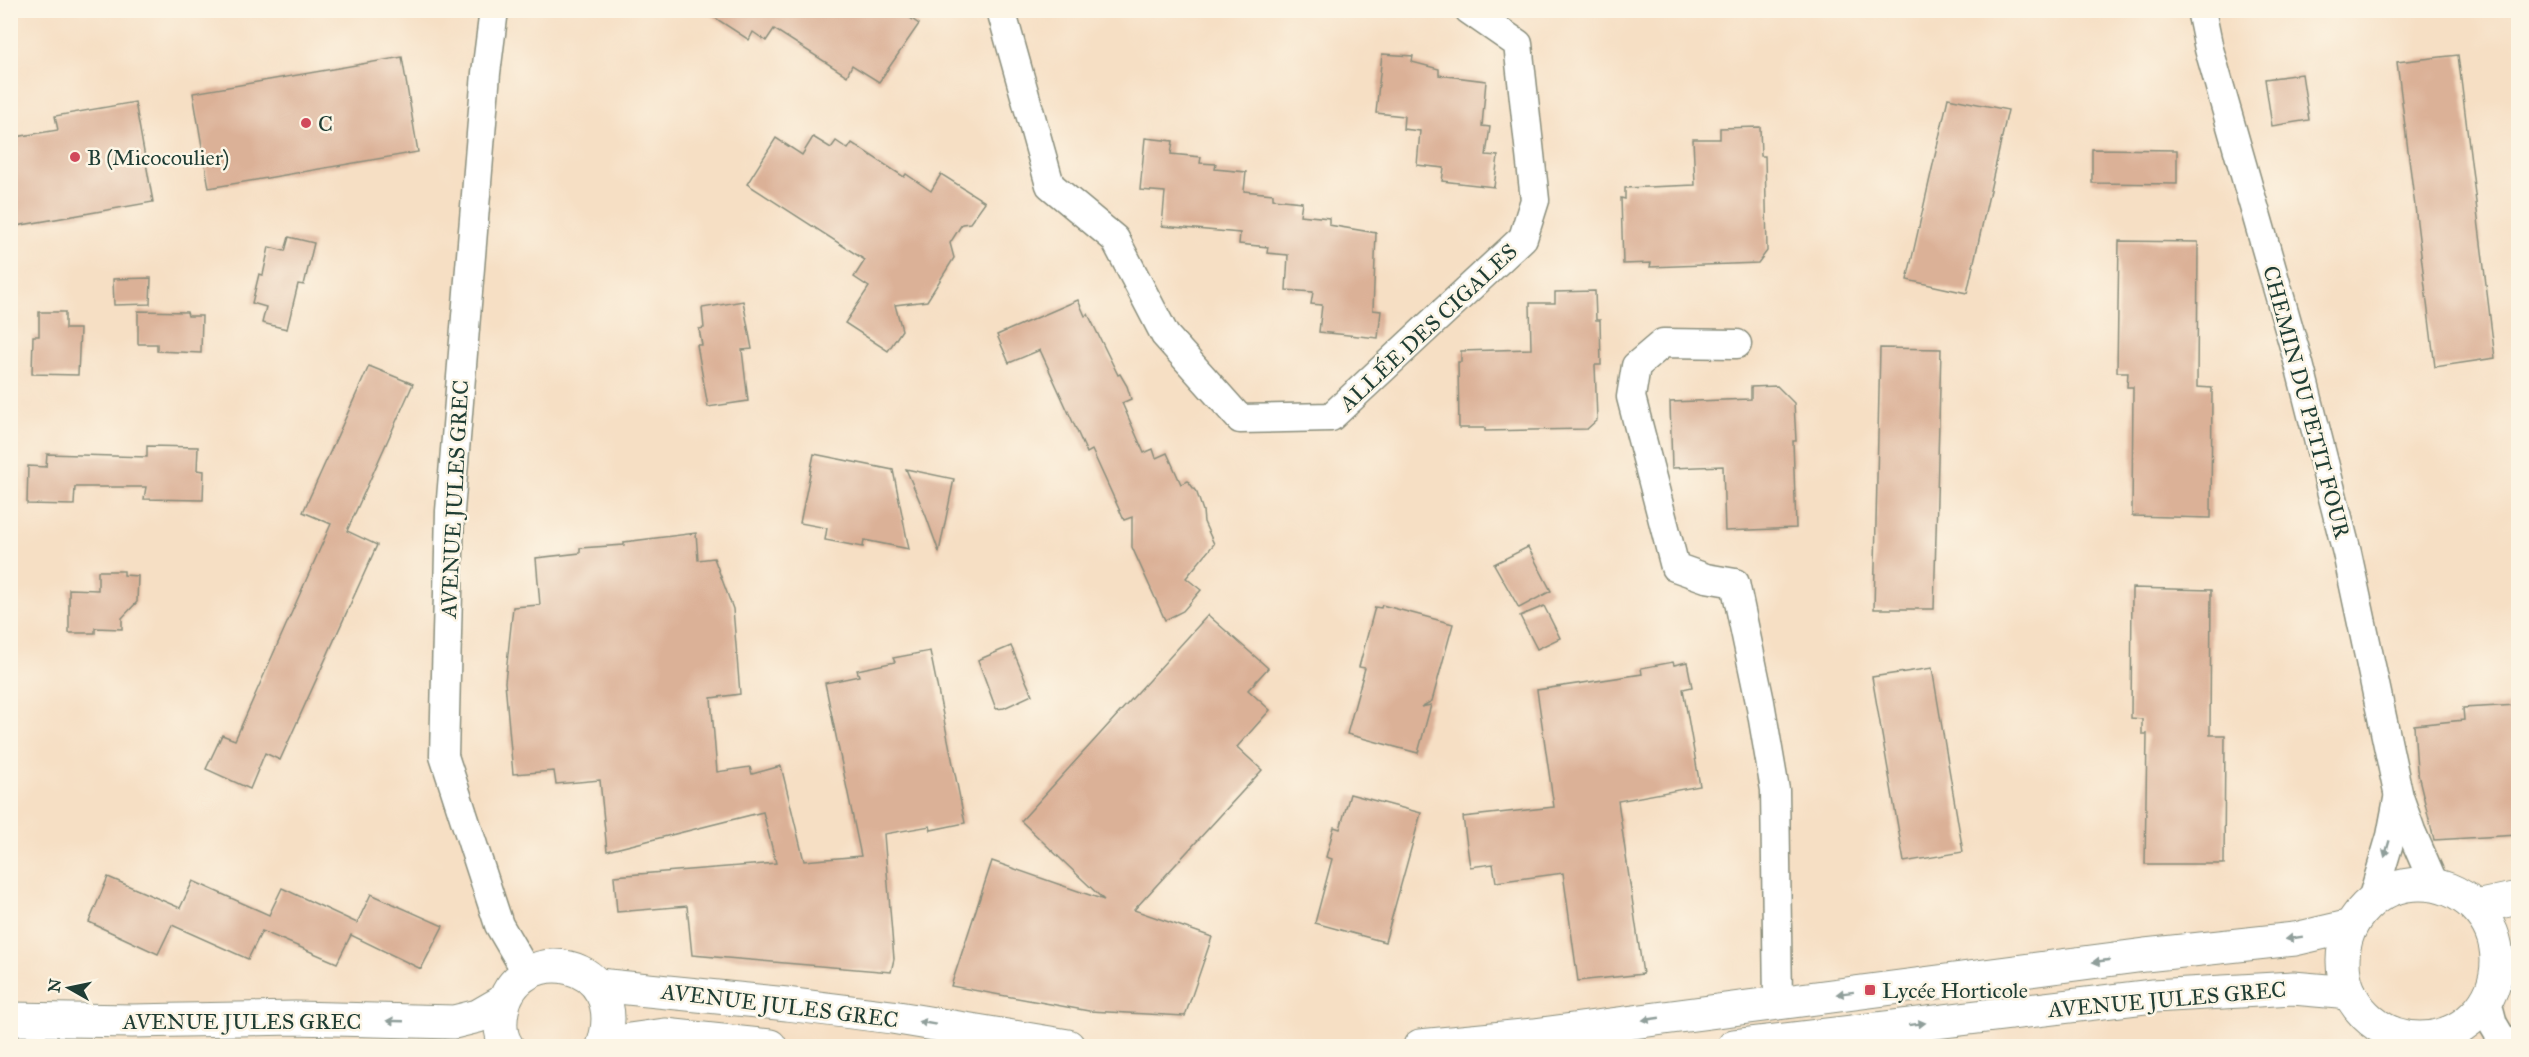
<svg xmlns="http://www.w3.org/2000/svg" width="2529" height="1057" viewBox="0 0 2529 1057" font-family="'IM FELL Great Primer',serif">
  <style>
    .building { fill: #dbb197 }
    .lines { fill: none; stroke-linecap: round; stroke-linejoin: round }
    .street-casing { stroke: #8a8e7c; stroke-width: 31 }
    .secondary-casing { stroke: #8a8e7c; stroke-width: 35 }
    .street { stroke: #fff; stroke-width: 28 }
    .secondary { stroke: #fff; stroke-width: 33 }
    .oneway { fill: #8f9e9a }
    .poi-dot { fill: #d1495b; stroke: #fcf5e5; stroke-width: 2 }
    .labels { text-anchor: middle; stroke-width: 5; stroke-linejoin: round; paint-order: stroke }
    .poi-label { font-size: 22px; fill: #1f3d34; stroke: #fcf5e5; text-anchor: start }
    .street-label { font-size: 22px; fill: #1f3d34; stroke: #fcf5e5 }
  </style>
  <rect width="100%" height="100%" fill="#fcf5e5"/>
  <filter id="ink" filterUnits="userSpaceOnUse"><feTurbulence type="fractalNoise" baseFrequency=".0167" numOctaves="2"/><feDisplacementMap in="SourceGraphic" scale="12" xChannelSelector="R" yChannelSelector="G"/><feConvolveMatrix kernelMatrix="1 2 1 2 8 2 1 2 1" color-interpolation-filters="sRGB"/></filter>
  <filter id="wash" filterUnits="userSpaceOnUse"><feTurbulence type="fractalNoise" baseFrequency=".008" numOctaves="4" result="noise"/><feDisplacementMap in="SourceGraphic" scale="24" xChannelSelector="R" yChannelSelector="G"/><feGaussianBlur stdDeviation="1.35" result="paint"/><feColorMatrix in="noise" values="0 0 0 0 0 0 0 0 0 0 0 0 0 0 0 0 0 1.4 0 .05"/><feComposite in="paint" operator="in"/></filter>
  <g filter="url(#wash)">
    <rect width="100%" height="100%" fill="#f6dfc4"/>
    <g id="blocks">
      <g class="building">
        <path d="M703 10H898L919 24 879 82 852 65 847 76 774 29 766 41 753 32 749 40Z"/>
        <path d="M1382 54 1413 56 1412 62 1439 69V75L1486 81 1482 126 1490 127 1486 155 1498 156 1494 187 1442 181 1444 168 1417 165 1420 131 1403 129 1404 116 1376 113Z"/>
        <path d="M2458 55 2495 358 2435 367 2397 62Z"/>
        <path d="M402 57 418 152 209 188 193 93Z"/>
        <path d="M2302 74 2309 120 2272 126 2265 79Z"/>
        <path d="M1948 98 2008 110 1967 293 1907 280Z"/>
        <path d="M135 102 153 202 10 227V138L58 130 55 116Z"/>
        <path d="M1760 127 1761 156H1765L1767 251 1758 263 1650 267 1651 263 1623 264 1621 198 1625 199V188L1695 185 1693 139H1720V128Z"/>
        <path d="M813 137 831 148 836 141 848 149 852 143 904 177 906 174 931 191 941 174 985 202 970 223 962 224 950 243 954 258 927 301 895 305 902 330 888 351 845 323 869 287 854 277 865 260 747 184 776 138 802 155Z"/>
        <path d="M1145 138 1173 141 1171 154 1201 157 1200 163 1216 164 1215 169 1246 172 1244 191 1273 194V199L1302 202 1300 215 1329 218V225L1376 233 1373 310 1381 311 1378 338 1319 332 1322 305 1311 304 1313 292 1286 290 1288 255 1267 253 1268 247 1239 244 1240 233 1162 226 1165 192 1140 190Z"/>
        <path d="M2092 149 2177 150V184L2092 183Z"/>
        <path d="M289 237 314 243 304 285 298 284 287 329 262 323 266 307 252 303 259 274 263 275 269 247 285 251Z"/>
        <path d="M2119 241 2198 242 2197 387 2212 388 2211 518 2132 516 2133 387H2127L2128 372H2117Z"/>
        <path d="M151 278 150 304 114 305 113 279Z"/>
        <path d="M1595 291 1596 320H1600L1601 365H1595L1597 420 1587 429 1485 431V428H1459L1458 362H1461V351L1531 349 1530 303H1555V292Z"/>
        <path d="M1078 300 1085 316 1088 314 1118 375 1120 374 1127 386 1131 399 1122 403 1144 453 1153 449 1156 458 1167 453 1181 484 1188 481 1197 493 1203 511 1204 522 1214 544 1186 578 1201 590 1183 611 1165 620 1132 547V517L1124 520 1092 450 1087 453 1040 350 1009 363 997 335Z"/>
        <path d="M743 301 752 349 742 350 748 401 708 407 697 345H702L699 329 704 328 702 308Z"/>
        <path d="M138 311 187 312 188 316H202L201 353 157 351V344H138Z"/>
        <path d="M39 312H65V329H80L78 375 32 374 33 336H39Z"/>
        <path d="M1880 348 1941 349 1934 609H1874Z"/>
        <path d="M369 366 413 384 347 531 377 545 280 760 265 753 250 789 206 769 222 735 235 740 331 524 303 512Z"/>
        <path d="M1777 386 1794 403 1796 441H1793L1796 528 1725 531 1723 466 1672 468 1670 402 1751 399V387Z"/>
        <path d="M147 446 198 447 197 470 204 471 203 500 144 499 146 487H75L74 505 27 504 28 466 46 467 47 454 147 457Z"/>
        <path d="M814 454 893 470 909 549 864 540 863 547 825 540 827 528 800 523Z"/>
        <path d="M906 469 954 479 939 552 926 516Z"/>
        <path d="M696 533 698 560 714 558 733 609 740 694 711 698 717 772 750 767 752 774 781 766 804 861 861 856 825 683 859 676 857 670 895 662 893 658 930 651 965 823 931 830 930 826 884 834 894 959 891 972 692 955 687 906 617 912 614 876 776 863 763 812 607 851 600 780 556 784 554 771 513 774 505 682 513 607 540 605 536 558 580 553V548L624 545V542Z"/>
        <path d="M1528 547 1551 591 1519 608 1494 564Z"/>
        <path d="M98 571H124V575L138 576 137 602 122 618V629L95 628V633H69V589L98 590Z"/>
        <path d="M2132 588 2211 590 2210 735H2225L2224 864H2145L2147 734H2142V719L2131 718Z"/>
        <path d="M1382 605 1453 624 1432 701 1421 707 1431 705 1418 753 1347 734 1365 668 1359 667 1375 607 1381 608Z"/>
        <path d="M1544 606 1560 638 1537 649 1520 616Z"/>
        <path d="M1208 615 1268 668 1248 690 1270 710 1237 747 1262 770 1134 910 1212 937 1185 1016 1089 1011 951 986 992 861 1104 900 1021 821Z"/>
        <path d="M1011 646 1032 695 1004 708 996 709 978 660Z"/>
        <path d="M1673 662 1674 665 1687 662 1692 687 1683 689 1700 786 1618 801 1643 974 1578 981 1563 873 1496 882 1493 864 1470 867 1463 817 1554 807 1537 690 1642 674 1641 668Z"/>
        <path d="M1932 668 1963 852 1904 862 1872 677Z"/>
        <path d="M2518 705V835L2434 840 2417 770 2414 725 2464 720 2463 708Z"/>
        <path d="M1350 794 1421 813 1385 942 1315 923 1332 859 1326 857 1334 827 1340 829Z"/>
        <path d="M108 877 180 908 193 881 269 915 282 888 357 923 371 894 443 926 421 969 351 935 337 963 262 931 248 959 172 925 158 954 89 922Z"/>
      </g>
    </g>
  </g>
  <g filter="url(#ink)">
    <use href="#blocks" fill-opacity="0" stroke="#8a8e7c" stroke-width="1.5"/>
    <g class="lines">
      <g class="street-casing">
        <g id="street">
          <path d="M494 10 486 73 450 511 444 756 499 925 527 973"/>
          <path d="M1001 10 1050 185 1115 239 1165 335 1240 419 1331 417 1523 238 1535 200 1518 44 1469 10"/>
          <path d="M2201 10 2209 49 2299 364 2347 553 2399 797 2411 831 2434 884"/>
          <path d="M1737 344 1663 343 1636 366 1631 397 1675 567 1706 578 1735 583 1760 702 1775 790 1778 1002"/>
          <path d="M2372 900 2391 836 2398 799"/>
          <path d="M2487 1001 2493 1024 2506 1046"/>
          <path d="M2434 1037 2453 1046"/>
        </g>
      </g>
      <g class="secondary-casing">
        <g id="secondary">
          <circle cx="2420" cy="961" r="77"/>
          <path d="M2476 907 2518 898"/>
          <path d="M598 985 787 1004 892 1017 1068 1046"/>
          <path d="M10 1019 132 1021 295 1018 454 1022 478 1016 504 1001"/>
          <path d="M507 1046C500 1036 500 1023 502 1011 515 938 633 957 603 1046"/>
          <path d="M608 1046 629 1040 665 1035 770 1046"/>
          <path d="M1420 1046 1534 1035 2145 955 2295 939 2351 926"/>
          <path d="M1734 1046 2153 996 2293 988 2350 993"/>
        </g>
      </g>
      <use href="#street" class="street"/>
      <use href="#secondary" class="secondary"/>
    </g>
    <defs><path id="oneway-solid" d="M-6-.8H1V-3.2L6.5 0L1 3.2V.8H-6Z" transform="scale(1.5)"/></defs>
    <g class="oneway">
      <use href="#oneway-solid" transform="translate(2387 849) rotate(106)"/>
      <use href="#oneway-solid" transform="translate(2294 938) rotate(171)"/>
      <use href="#oneway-solid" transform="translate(2101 961) rotate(172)"/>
      <use href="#oneway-solid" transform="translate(1845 993) rotate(173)"/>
      <use href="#oneway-solid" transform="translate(1651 1019) rotate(172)"/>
      <use href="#oneway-solid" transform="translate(395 1021) rotate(-178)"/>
      <use href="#oneway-solid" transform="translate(927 1023) rotate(-170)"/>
      <use href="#oneway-solid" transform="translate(1917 1024) rotate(-7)"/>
    </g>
  </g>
  <g class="poi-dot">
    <circle cx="306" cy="123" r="6"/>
    <circle cx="75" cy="157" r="6"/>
    <rect x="1864" y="984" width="12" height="12" rx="3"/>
  </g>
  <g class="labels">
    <g class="poi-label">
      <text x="318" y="131">C</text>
      <text x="87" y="165">B (Micocoulier)</text>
      <text x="1882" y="998">Lycée Horticole</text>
    </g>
    <g class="street-label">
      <text transform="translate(1428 327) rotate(-43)" y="8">ALLÉE DES CIGALES</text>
      <text transform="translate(2307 402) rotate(75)" y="8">CHEMIN DU PETIT FOUR</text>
      <text transform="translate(454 499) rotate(-87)" y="8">AVENUE JULES GREC</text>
      <text transform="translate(2167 999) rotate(-5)" y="8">AVENUE JULES GREC</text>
      <text transform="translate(780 1005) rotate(7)" y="8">AVENUE JULES GREC</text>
      <text x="242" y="1029">AVENUE JULES GREC</text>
    </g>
  </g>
  <rect width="2529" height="1057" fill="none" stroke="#fcf5e5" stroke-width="36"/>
  <g transform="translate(69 988) rotate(279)" stroke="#fcf5e5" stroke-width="4.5" paint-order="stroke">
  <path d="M0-4.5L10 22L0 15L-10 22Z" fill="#1f3d34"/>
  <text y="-9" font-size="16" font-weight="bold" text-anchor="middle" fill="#1f3d34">N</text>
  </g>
</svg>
